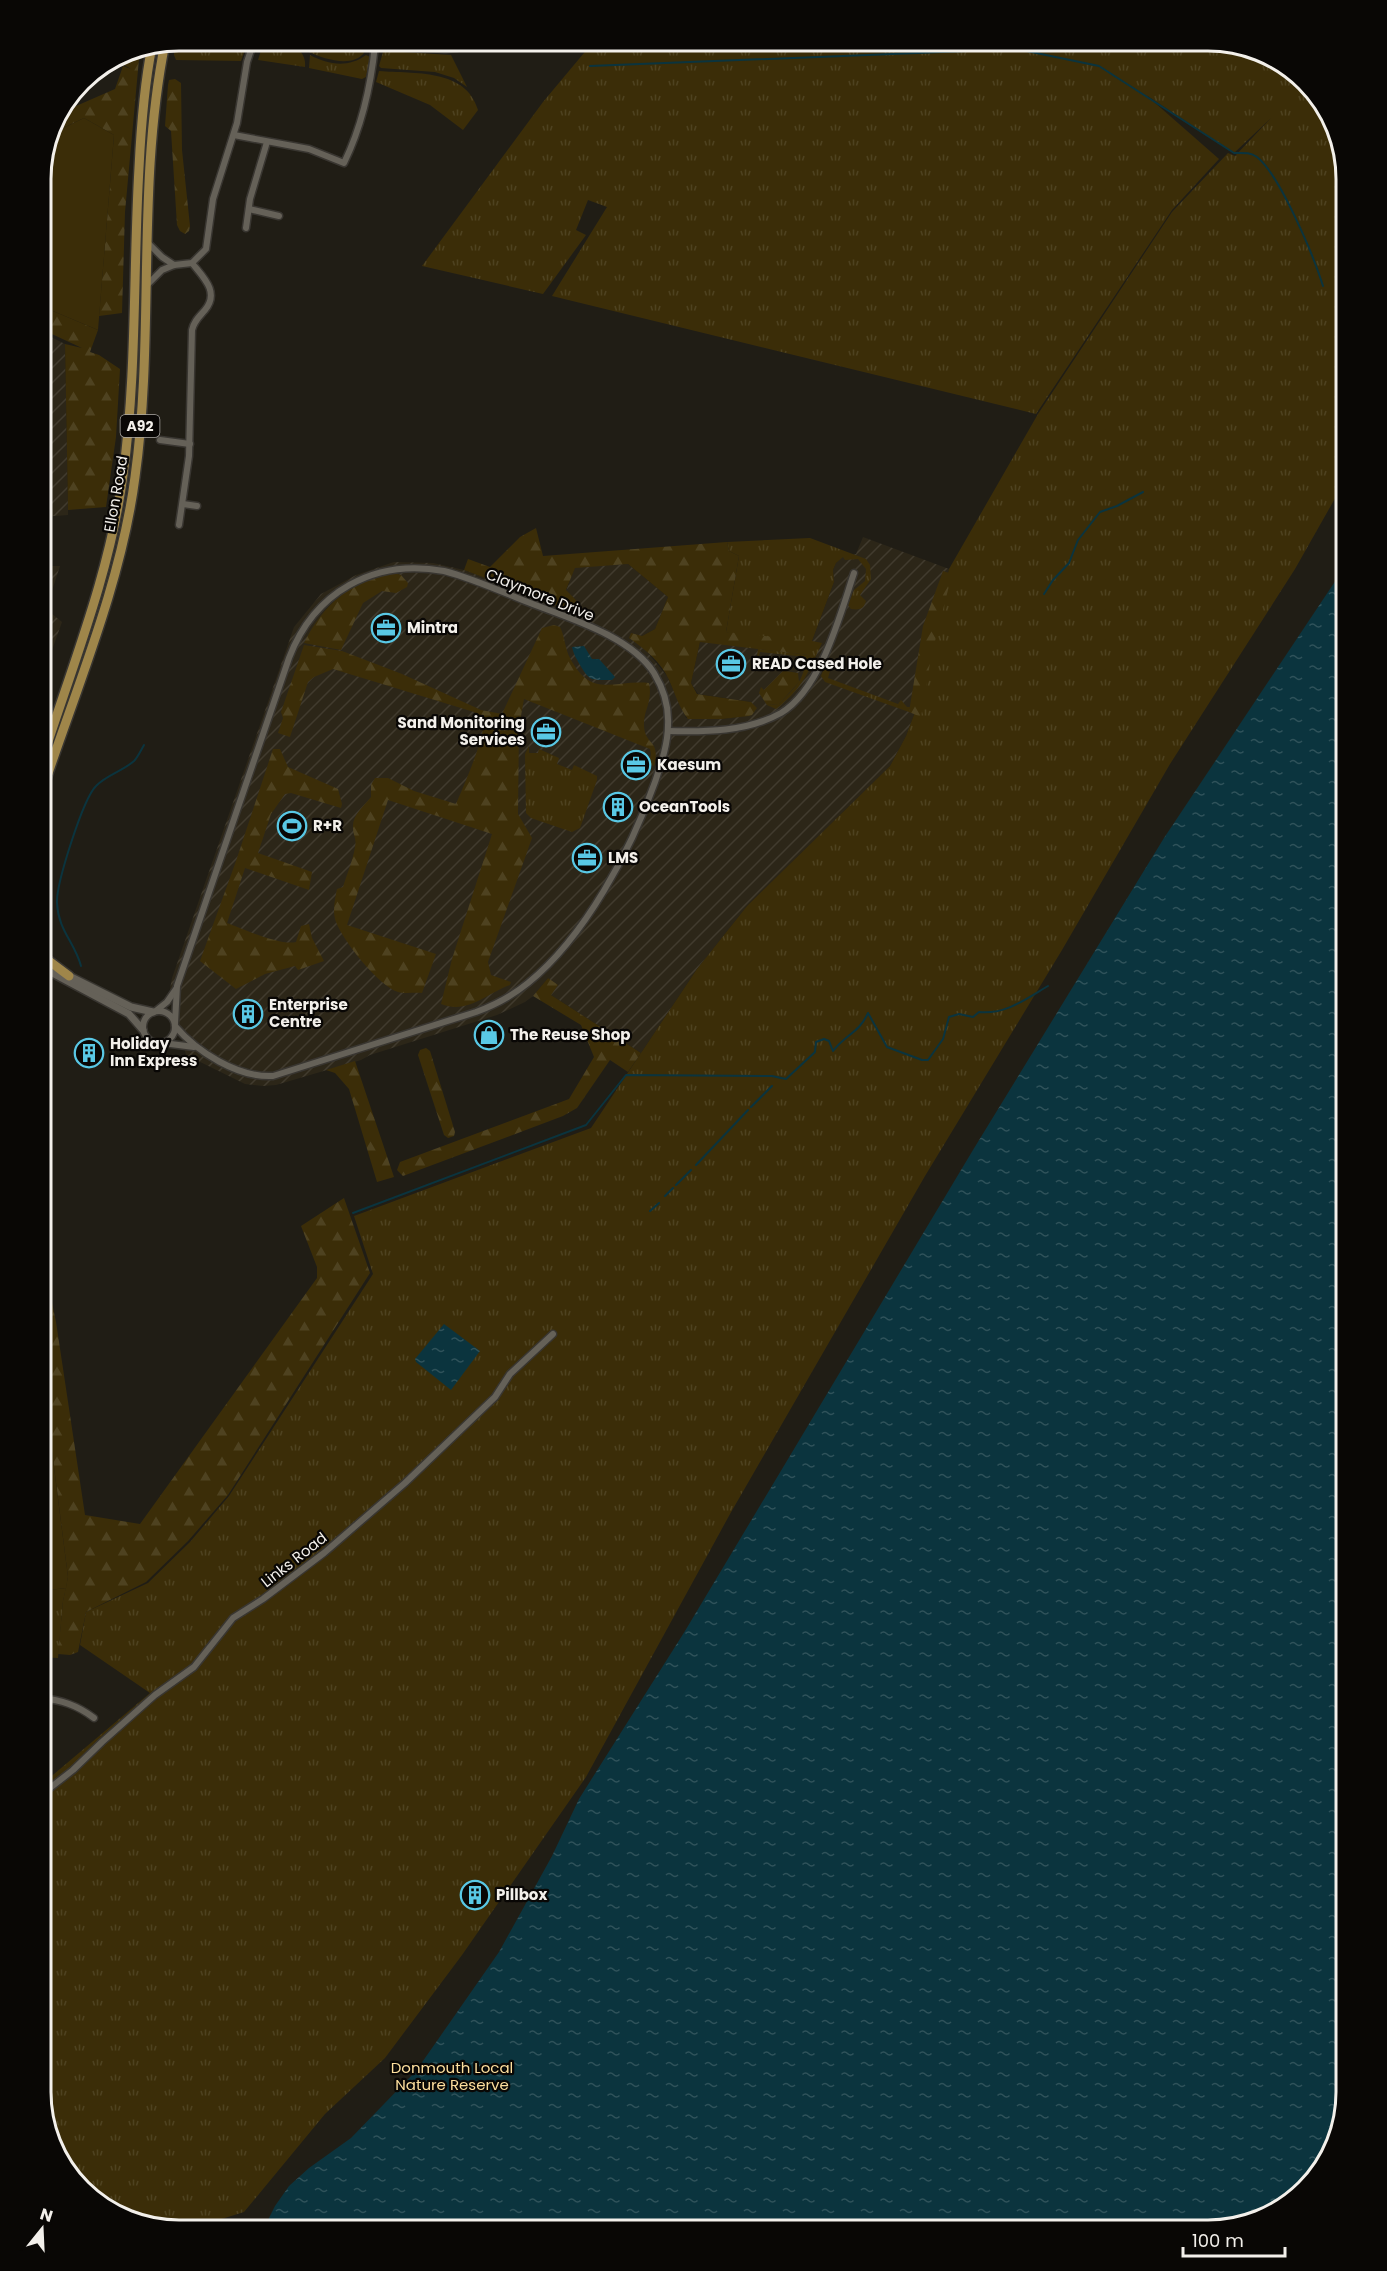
<svg xmlns="http://www.w3.org/2000/svg" width="1387" height="2271" viewBox="0 0 1387 2271" font-family="Poppins,sans-serif">
  <style>
    .industrial { fill: url(#industrial-furrows) }
    .grass { fill: url(#grass-tufts) }
    .forest { fill: url(#forest-firs) }
    .park { fill: #3b2d08 }
    .water { fill: url(#water-ripples) }
    .lines { fill: none; stroke-linecap: round; stroke-linejoin: round }
    .stream { stroke: #0b343e; stroke-width: 2 }
    .minor-casing { stroke: #393631; stroke-width: 9 }
    .tertiary-casing { stroke: #393631; stroke-width: 10 }
    .primary-casing { stroke: #393631; stroke-width: 12 }
    .minor { stroke: #656158; stroke-width: 6 }
    .tertiary { stroke: #656158; stroke-width: 7 }
    .primary { stroke: #9f864a; stroke-width: 9 }
    .labels { text-anchor: middle; stroke-width: 4.5; stroke-linejoin: round; paint-order: stroke }
    .shield { fill: #090705; stroke: #adaaa6; stroke-width: 1.5 }
    .shield-label { font-size: 14px; font-weight: bold; fill: #f3f0eb }
    .street-label { font-size: 15px; fill: #f3f0eb; stroke: #090705 }
    .poi-label { font-size: 15px; font-weight: bold; fill: #f3f0eb; stroke: #090705; text-anchor: start }
    .park-label { font-size: 15px; fill: #fddf9e; stroke: #090705 }
    .rim { fill: none; stroke: #f3f0eb; stroke-width: 3 }
  </style>
  <defs>
    <pattern id="industrial-furrows" width="10" height="10" patternUnits="userSpaceOnUse" patternTransform="scale(1.5)"><rect width="10" height="10" fill="#2c2618"/><path d="M-1 1l2-2M0 10L10 0M9 11l2-2" fill="none" stroke="#413b2e"/></pattern>
    <pattern id="grass-tufts" width="24" height="20" patternUnits="userSpaceOnUse" patternTransform="scale(1.5)"><rect width="24" height="20" fill="#3b2d08"/><path d="M3 7l-1-3M5 7V3M7 7l1-3M15 17l-1-3M17 17v-4M19 17l1-3" fill="none" stroke="#4e4220"/></pattern>
    <pattern id="forest-firs" width="22" height="20" patternUnits="userSpaceOnUse" patternTransform="scale(1.5)"><rect width="22" height="20" fill="#3b2d08"/><path d="M5 1l3.5 6h-7zM16 11l3.5 6h-7z" fill="#4e4220"/></pattern>
    <pattern id="water-ripples" width="26" height="14" patternUnits="userSpaceOnUse" patternTransform="scale(1.5)"><rect width="26" height="14" fill="#0b343e"/><path d="M2 4q2-2 4 0t4 0M15 11q2-2 4 0t4 0" fill="none" stroke="#2f525a"/></pattern>
  </defs>
  <rect width="100%" height="100%" fill="#201d15"/>
  <g class="industrial">
    <path d="M41 332 65 344 68 510V515L41 517Z"/>
    <path d="M863 537 949 569 923 669 915 712 906 736 890 766 747 906 697 969 641 1053 551 995 548 978 533 996 525 1002 497 1015 370 1055 361 1060 276 1085 263 1086 245 1084 186 1055 170 989 172 978 294 627 321 594 356 575 394 562 433 563 464 570 578 612 576 600 566 591 575 567 628 564 668 597 655 629 642 636 630 638 643 647 667 676 686 718 722 719 752 715 751 702 698 694 691 683 700 642 812 641 834 582 833 570 836 563 842 557 856 554Z"/>
    <path d="M41 566H60L46 609 62 622 41 681Z"/>
  </g>
  <g class="grass">
    <path d="M175 41H248L241 61 176 60 174 55Z"/>
    <path d="M264 41C270 41 279 39 285 41 296 44 307 55 305 67L258 60Z"/>
    <path d="M293 41H315L362 50 364 53C352 68 324 59 309 52 303 49 299 44 293 41Z"/>
    <path d="M594 41H1217L1285 64 1332 118 1346 180V479L1295 569 1170 764 1062 950 925 1176 730 1514 586 1777 462 1955 385 2058 325 2114 244 2212 186 2230H171L103 2207 55 2153 41 2091V1785L150 1693 80 1645 86 1612 148 1583 190 1542 229 1496 373 1274 354 1216 591 1128 697 969 747 906 890 766 906 736 915 712 923 669 949 569 1038 414 1172 212 1228 153 1235 156 1271 118 1234 153 1146 95 1219 159 1172 210 1036 414 552 296 607 207 588 200 576 230 586 235 543 294 422 266 543 102Z"/>
    <path d="M387 51 451 55 467 87 454 78 435 72 381 68 379 66 383 52Z"/>
    <path d="M310 55C328 65 349 68 366 55L370 57 366 77 362 79 309 68Z"/>
    <path d="M379 71C413 74 466 68 478 110L463 130 430 105 376 82Z"/>
    <path d="M810 538 866 559 870 565 871 579 860 595 866 601C863 610 859 610 851 609L848 605 854 590 865 581 866 569 858 559 845 560 843 557 836 563 833 570 834 582 812 641 822 643C808 673 803 688 776 709L767 705 779 704C795 687 804 682 806 657L760 652 759 657H757L758 649 809 655 726 632 739 556 729 551 727 542Z"/>
    <path d="M828 659 833 661 828 678 898 704 901 700 907 707H910L909 712 825 682 821 676Z"/>
    <path d="M529 746V753H538L539 749 559 758 557 764 572 770 574 765 597 776V780L580 828 572 832 531 818 526 813 525 754Z"/>
    <path d="M66 1588 63 1601 58 1658 41 1657V1591Z"/>
  </g>
  <g class="forest">
    <path d="M140 48 125 212 122 313 99 316 114 135 84 118 61 129 58 116 60 113 115 89 123 66 131 69 124 65 128 51Z"/>
    <path d="M175 79 181 83 182 150 190 226 189 231 185 234 180 231 177 225 171 131 165 126 168 85 169 80Z"/>
    <path d="M41 306 98 330 90 352 99 355 120 369 116 437 106 507 68 510 65 344 82 348 41 329Z"/>
    <path d="M536 528 543 556 727 542 729 551 739 556 726 632 812 641 809 655 700 642 691 683 697 694 751 702 757 708 752 715 749 716 722 719H688C679 708 675 693 669 680 661 662 645 649 629 638L631 633 642 636 655 629 668 597 628 564 575 568 566 590 576 600 578 613 464 570 468 559 490 567 520 537Z"/>
    <path d="M943 571 952 574 931 657 921 717 909 712 923 626Z"/>
    <path d="M394 573 401 575 408 583 407 587 396 593 382 591 363 603 341 650 304 643C323 605 351 580 394 573Z"/>
    <path d="M554 625 560 627C565 637 565 649 570 658 592 700 614 679 649 683 653 703 643 710 644 726 645 746 661 739 654 766L649 764 651 754 650 749 524 699 519 727 518 814 532 838 488 962 491 975 511 982 510 985C487 993 467 1015 441 1004L452 959 492 834 388 800 347 925 436 954 422 993C415 992 405 994 398 992 379 986 343 941 336 922 332 912 335 899 337 889L343 887C347 874 353 860 355 847 357 839 353 835 353 828 352 815 364 806 371 797V785L375 778H388L414 791 456 804C462 790 486 735 483 723 482 718 478 715 474 712L333 669 314 677 308 682 290 737 278 733 283 718 281 712 304 645 342 651 402 674 481 710 502 714 542 628Z"/>
    <path d="M782 665H785V671L798 673 799 682 779 704 767 705 759 693 761 687 764 690 783 671 780 667Z"/>
    <path d="M273 749H280L288 767 338 789 342 804 341 808 291 793 285 794 271 814 258 853 312 872 309 890 245 868 227 923C243 929 281 946 296 942L301 926 309 924 312 938 324 961 298 970 295 966 265 974 236 989 200 961 236 861Z"/>
    <path d="M548 978 558 985 551 995 641 1053 628 1072 610 1060 577 1108 563 1116 403 1176 397 1170 400 1162 569 1099 594 1057 581 1025 533 996Z"/>
    <path d="M426 1048 430 1051 455 1132 454 1136 448 1138 444 1135 418 1055 420 1050Z"/>
    <path d="M355 1061 394 1177 377 1182 349 1089 335 1073 326 1070Z"/>
    <path d="M344 1198 370 1273 228 1495 188 1541 146 1582 86 1612 78 1652 70 1655 58 1654 63 1601 68 1577 41 1365V1285L52 1303 56 1322 85 1515 140 1524 317 1278V1267L301 1226Z"/>
  </g>
  <g class="park">
    <path d="M84 118 114 135 98 330 41 306V171L49 135Z"/>
    <path d="M41 1365 68 1577 66 1588 41 1591Z"/>
  </g>
  <g class="water">
    <path d="M1346 565V2092L1323 2168 1269 2216 1207 2230H263L275 2206 289 2186 309 2168 351 2138 416 2071 499 1952 552 1856 579 1799 685 1631 973 1150 1164 838Z"/>
    <path d="M584 646 592 659H599L615 677 612 680C592 680 590 682 580 665 576 658 574 655 572 647Z"/>
    <path d="M444 1324 480 1351 451 1390 416 1362 415 1359Z"/>
  </g>
  <g class="lines">
    <g class="stream">
      <path d="M590 66 1017 49 1099 66 1234 153C1243 153 1250 152 1257 157 1280 175 1314 257 1323 286"/>
      <path d="M1044 594 1053 580 1069 563 1078 540 1100 512 1117 506 1143 492"/>
      <path d="M81 966C75 943 58 930 57 903 56 884 83 799 96 786 106 775 123 771 134 761 138 757 141 750 144 745"/>
      <path d="M751 1107 772 1086"/>
      <path d="M696 1165 748 1110"/>
      <path d="M676 1185 691 1170"/>
      <path d="M665 1196 673 1188"/>
      <path d="M650 1211 659 1203"/>
      <path d="M353 1213 586 1125 626 1075 772 1076 786 1079 815 1052 816 1042 824 1039 829 1041 833 1051C846 1034 859 1033 868 1013L887 1047 922 1060H928L943 1039 949 1017 959 1014 973 1017 979 1012C1005 1015 1026 999 1048 986"/>
    </g>
    <g class="minor-casing">
      <g id="minor">
        <path d="M343 41 365 44 445 49 457 48V41"/>
        <path d="M234 135 309 149 344 163C361 128 371 85 375 45"/>
        <path d="M249 209 279 216"/>
        <path d="M246 228 250 199 267 142"/>
        <path d="M148 243 162 257 174 265"/>
        <path d="M147 285 162 270 174 265 192 263 206 249 213 199 237 123 247 62 254 41"/>
        <path d="M160 440 190 444"/>
        <path d="M183 504 197 506"/>
        <path d="M179 525 189 456 192 330C194 321 199 317 205 310 220 292 203 277 192 263"/>
        <path d="M668 731C705 732 747 732 781 713 821 689 840 615 854 573"/>
        <path d="M157 1010 167 1002 176 989"/>
        <circle cx="159" cy="1027" r="16"/>
        <path d="M175 1023 177 986 289 658C314 592 374 558 444 571 471 578 498 590 525 601 565 617 630 635 654 673 663 688 669 707 668 725 668 744 661 764 655 782 631 850 585 937 528 983 512 996 495 1005 476 1012L273 1076C238 1078 197 1052 175 1026"/>
        <path d="M163 1043 194 1047"/>
        <path d="M41 1698C61 1700 77 1705 94 1718"/>
        <path d="M41 1795 73 1770 102 1742 155 1695 194 1667 233 1618 263 1599 324 1553 405 1483 495 1397 510 1374 553 1334"/>
      </g>
    </g>
    <g class="tertiary-casing">
      <g id="tertiary">
        <path d="M41 967 129 1014 143 1030"/>
        <path d="M65 974 131 1007 153 1012"/>
      </g>
    </g>
    <g class="primary-casing">
      <g id="primary">
        <path d="M41 763C71 669 110 574 123 475 137 374 133 270 139 168 141 127 144 86 152 46"/>
        <path d="M41 794C75 691 121 585 135 477 155 334 136 186 165 43"/>
        <path d="M41 955 69 976"/>
      </g>
    </g>
    <use href="#minor" class="minor"/>
    <use href="#tertiary" class="tertiary"/>
    <use href="#primary" class="primary"/>
  </g>
  <defs>
    <g id="office-ring" transform="scale(1.5)"><circle r="9.5" fill="#090705" stroke="#59c8e5" stroke-width="1.5"/><path d="M-6-3h4V-5.5h4V-3h4V5H-6ZM-1-4.5V-3h2v-1.5ZM-6 0V1H6V0Z" fill="#59c8e5"/></g>
    <g id="building-ring" transform="scale(1.5)"><circle r="9.5" fill="#090705" stroke="#59c8e5" stroke-width="1.5"/><path d="M-4-6H4V6H1V3H-1V6H-4ZM-2.5-4.3h1.7v1.8h-1.7ZM.8-4.3h1.7v1.8H.8ZM-2.5-1h1.7V.8h-1.7ZM.8-1h1.7V.8H.8Z" fill="#59c8e5"/></g>
    <g id="stadium-ring" transform="scale(1.5)"><circle r="9.5" fill="#090705" stroke="#59c8e5" stroke-width="1.5"/><path d="M0-5a6.5 5 0 1 0 0 10a6.5 5 0 1 0 0-10ZM-3.5-1.8h7v3.6h-7Z" fill="#59c8e5"/></g>
    <g id="shop-ring" transform="scale(1.5)"><circle r="9.5" fill="#090705" stroke="#59c8e5" stroke-width="1.5"/><path d="M-5-2.5h2.3a2.7 3.5 0 0 1 5.4 0H5L5.5 6h-11ZM-1.5-2.5h3a1.5 2.3 0 0 0-3 0Z" fill="#59c8e5"/></g>
  </defs>
  <g fill-rule="evenodd">
    <use href="#office-ring" x="386" y="628"/>
    <use href="#office-ring" x="731" y="664"/>
    <use href="#office-ring" x="546" y="732"/>
    <use href="#office-ring" x="636" y="765"/>
    <use href="#building-ring" x="618" y="807"/>
    <use href="#stadium-ring" x="292" y="826"/>
    <use href="#office-ring" x="587" y="858"/>
    <use href="#building-ring" x="248" y="1014"/>
    <use href="#shop-ring" x="489" y="1035"/>
    <use href="#building-ring" x="89" y="1053"/>
    <use href="#building-ring" x="475" y="1895"/>
  </g>
  <g class="labels">
    <rect class="shield" x="120.5" y="415" width="39" height="22" rx="4.5"/>
    <g class="shield-label">
      <text x="140" y="431">A92</text>
    </g>
    <g class="street-label">
      <text transform="translate(116 494) rotate(-80)" y="5">Ellon Road</text>
      <text transform="translate(540 595) rotate(22)" y="5">Claymore Drive</text>
      <text transform="translate(294 1560) rotate(-38)" y="5">Links Road</text>
    </g>
    <g class="poi-label">
      <text x="407" y="633">Mintra</text>
      <text x="752" y="669">READ Cased Hole</text>
      <text x="525" y="728" text-anchor="end">Sand Monitoring<tspan x="525" dy="17">Services</tspan></text>
      <text x="657" y="770">Kaesum</text>
      <text x="639" y="812">OceanTools</text>
      <text x="313" y="831">R+R</text>
      <text x="608" y="863">LMS</text>
      <text x="269" y="1010">Enterprise<tspan x="269" dy="17">Centre</tspan></text>
      <text x="510" y="1040">The Reuse Shop</text>
      <text x="110" y="1049">Holiday<tspan x="110" dy="17">Inn Express</tspan></text>
      <text x="496" y="1900">Pillbox</text>
    </g>
    <g class="park-label">
      <text x="452" y="2073">Donmouth Local<tspan x="452" dy="17">Nature Reserve</tspan></text>
    </g>
  </g>
  <path d="M0 0H1387V2271H0ZM179 51H1208A128 128 0 0 1 1336 179V2092A128 128 0 0 1 1208 2220H179A128 128 0 0 1 51 2092V179A128 128 0 0 1 179 51Z" fill="#090705" fill-rule="evenodd"/>
  <path class="rim" d="M179 51H1208A128 128 0 0 1 1336 179V2092A128 128 0 0 1 1208 2220H179A128 128 0 0 1 51 2092V179A128 128 0 0 1 179 51Z"/>
  <g transform="translate(42 2229) rotate(18)" stroke="#090705" stroke-width="4.5" paint-order="stroke">
  <path d="M0-4.5L10 22L0 15L-10 22Z" fill="#f3f0eb"/>
  <text y="-9" font-size="16" font-weight="bold" text-anchor="middle" fill="#f3f0eb">N</text>
  </g>
  <path d="M1183 2247v9h102v-9" fill="none" stroke="#f3f0eb" stroke-width="3"/>
  <text x="1192" y="2247" font-size="18" fill="#f3f0eb" stroke="#090705" stroke-width="4.5" paint-order="stroke">100 m</text>
</svg>
